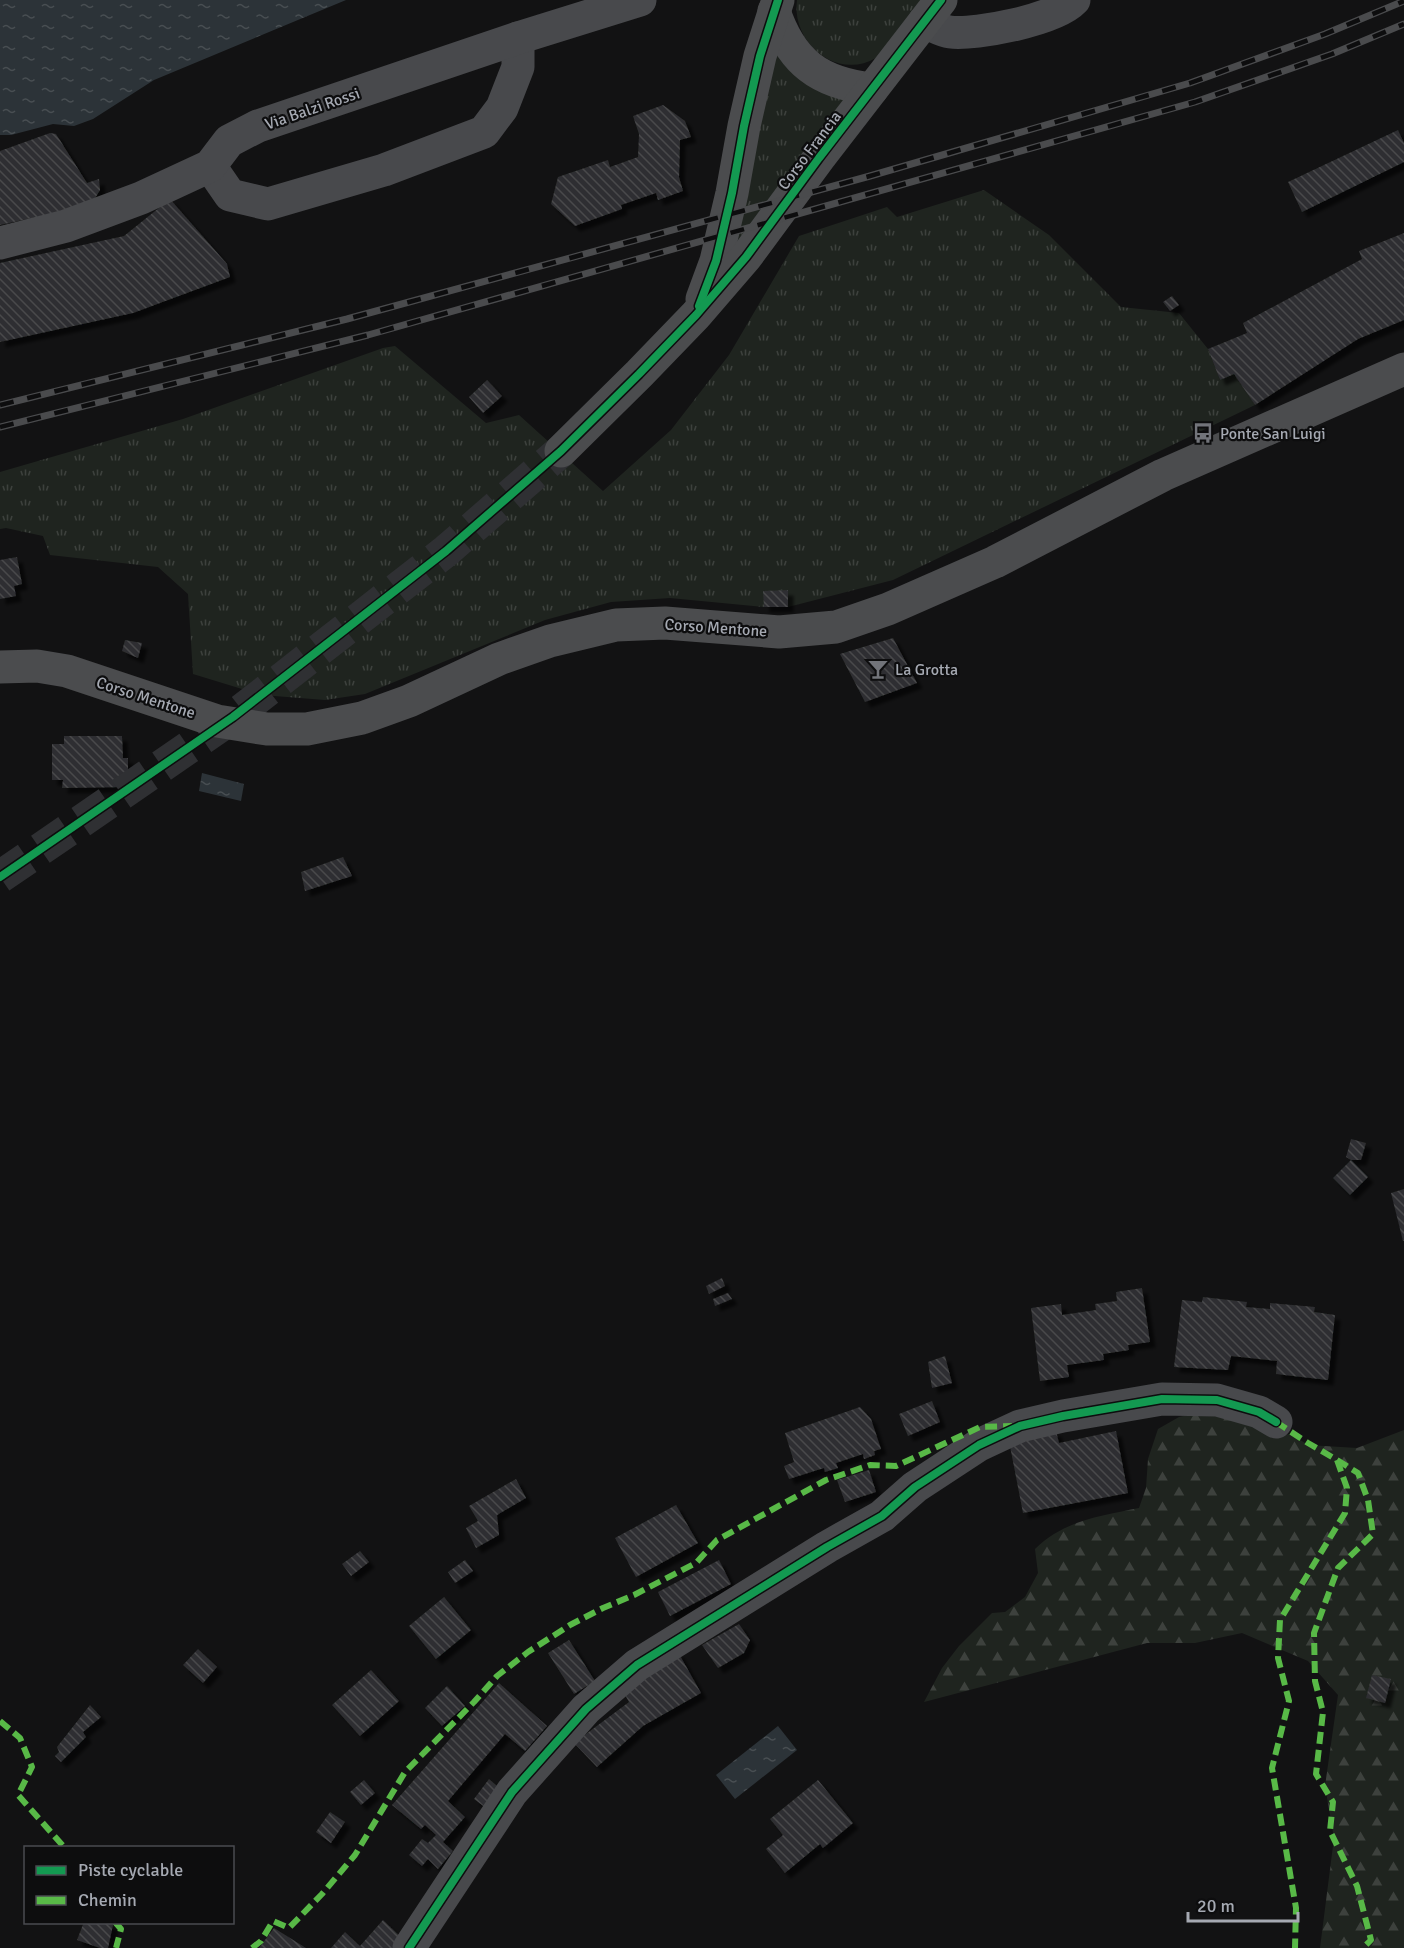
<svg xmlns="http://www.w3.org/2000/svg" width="1404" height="1948" viewBox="0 0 1404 1948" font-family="Signika,sans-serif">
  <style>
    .grass { fill: url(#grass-tufts) }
    .forest { fill: url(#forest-firs) }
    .water { fill: url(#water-ripples) }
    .building { fill: url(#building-back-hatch); filter: url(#shadow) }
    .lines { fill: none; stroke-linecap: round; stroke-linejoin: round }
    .major-tunnel { stroke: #2f3033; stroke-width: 33; stroke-dasharray: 33 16; stroke-linecap: butt }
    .minor { stroke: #48494c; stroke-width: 33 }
    .major { stroke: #4b4c4e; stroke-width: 33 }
    .rail-casing { stroke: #4a4b4d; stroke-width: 7 }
    .rail { stroke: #0d0d0e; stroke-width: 4.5; stroke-dasharray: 14; stroke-linecap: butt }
    .quiet { stroke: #58b947; stroke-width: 6; stroke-dasharray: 12 6; stroke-linecap: butt }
    .cycleway-casing { stroke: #0d0d0e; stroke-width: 11 }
    .cycleway { stroke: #139951; stroke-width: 8 }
    .labels { text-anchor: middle; stroke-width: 4.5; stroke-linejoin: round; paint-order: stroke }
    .street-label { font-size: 16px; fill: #a5a9b2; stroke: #0d0d0e }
    .poi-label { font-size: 16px; fill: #a5a9b2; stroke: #0d0d0e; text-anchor: start }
  </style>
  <defs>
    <pattern id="grass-tufts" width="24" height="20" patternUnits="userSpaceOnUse" patternTransform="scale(1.5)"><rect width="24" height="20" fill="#1f241f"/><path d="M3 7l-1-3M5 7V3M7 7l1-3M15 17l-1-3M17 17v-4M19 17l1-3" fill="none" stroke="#3d413d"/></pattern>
    <pattern id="forest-firs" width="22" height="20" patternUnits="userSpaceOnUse" patternTransform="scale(1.5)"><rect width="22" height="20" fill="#1f241f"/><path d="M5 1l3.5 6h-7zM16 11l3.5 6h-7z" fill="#3d413d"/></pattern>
    <pattern id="water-ripples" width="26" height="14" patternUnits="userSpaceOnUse" patternTransform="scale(1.5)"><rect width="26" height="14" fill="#2c3338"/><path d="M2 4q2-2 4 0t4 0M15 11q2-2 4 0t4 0" fill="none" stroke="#484e52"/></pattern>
    <pattern id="building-back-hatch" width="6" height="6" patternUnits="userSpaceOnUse" patternTransform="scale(1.5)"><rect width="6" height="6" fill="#2e2f30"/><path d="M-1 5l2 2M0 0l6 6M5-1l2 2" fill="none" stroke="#494a4c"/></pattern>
    <filter id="shadow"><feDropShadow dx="5.5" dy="5.5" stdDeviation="1.5" flood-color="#0009"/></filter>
  </defs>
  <rect width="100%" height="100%" fill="#121213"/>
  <g class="grass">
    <path d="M797 0H924C915 11 885 53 876 58 836 81 791 42 797 0Z"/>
    <path d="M773 50 788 68 848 99 734 247Z"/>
    <path d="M984 190 1049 235 1121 307 1179 313 1208 349 1220 380 1234 374 1255 405 893 580 788 607H764L670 598 611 602 545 620 365 694 325 700 262 695 193 674 188 594 158 567 50 555 43 536 6 528 0 529V472L183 419 383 348 395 346 486 423 519 415 603 491 671 430 729 355 799 236 887 207 897 217Z"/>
  </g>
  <path class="forest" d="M1202 1412 1254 1420 1271 1436 1291 1434 1308 1445 1357 1448 1404 1430V1948H1320L1334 1838 1325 1786 1338 1695 1308 1661 1242 1633 1195 1643H1147L924 1702 942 1668 959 1646 992 1613 1005 1612 1025 1597 1038 1573 1035 1549C1065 1520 1100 1516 1139 1508L1146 1488 1148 1459 1158 1429 1179 1417Z"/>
  <g class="water">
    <path d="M0 0H346L154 80 93 119 74 126 53 124 11 135H0Z"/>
    <path d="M202 773 244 784 241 801 199 791Z"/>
    <path d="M778 1726 797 1750 735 1799 716 1775Z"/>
  </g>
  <g class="building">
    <path d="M663 105 685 121 691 137 680 140 679 177 683 191 658 200 656 193 621 205 622 209 575 226 551 204 558 177 608 160 610 167 638 157 639 134 633 116Z"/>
    <path d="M1398 130 1404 143V162L1302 212 1288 182Z"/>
    <path d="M50 133 56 134 87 183 99 179 100 190 91 205 0 225V151Z"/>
    <path d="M170 199 227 264 230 277 133 313 0 342V263L124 236Z"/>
    <path d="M1404 233V320L1358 339 1255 405 1234 374 1220 380 1208 349 1247 333 1243 323 1362 259 1359 251Z"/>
    <path d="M1172 296 1179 305 1170 311 1163 302Z"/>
    <path d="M487 380 502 396 483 413 469 397Z"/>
    <path d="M17 557 22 584 14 586 16 596 0 599V560Z"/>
    <path d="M788 590V607H764L763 591Z"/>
    <path d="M893 638 917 683 865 702 840 654Z"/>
    <path d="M125 640 142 643 138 658 122 651Z"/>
    <path d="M64 736H122L123 758H128V787L62 788 63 780H52V744H64Z"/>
    <path d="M343 857 352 876 305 891 301 872Z"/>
    <path d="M1351 1139 1366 1143 1361 1160H1351L1346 1157Z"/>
    <path d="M1351 1160 1368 1177 1350 1195 1333 1178Z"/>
    <path d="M1404 1189V1241H1403L1391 1193Z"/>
    <path d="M722 1278 725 1286 709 1294 706 1286Z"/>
    <path d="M1142 1288 1150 1342 1128 1345 1129 1350 1103 1354 1104 1360 1067 1365 1069 1377 1040 1381 1031 1308 1061 1304 1062 1315 1096 1310 1095 1304 1117 1301 1116 1292Z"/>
    <path d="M728 1293 732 1299 715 1306 713 1299Z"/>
    <path d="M1203 1297 1247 1302 1246 1307 1270 1309V1303L1315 1307 1314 1312 1335 1315 1328 1380 1276 1374 1277 1361 1231 1356 1228 1370 1174 1367 1182 1300 1202 1302Z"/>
    <path d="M945 1356 952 1383 932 1388 928 1362Z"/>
    <path d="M932 1401 940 1422 908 1436 899 1414Z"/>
    <path d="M860 1407 871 1419 881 1449 874 1451 875 1455 864 1459 863 1454 836 1463 838 1468 825 1472 824 1468 789 1479 784 1466 794 1462 785 1433Z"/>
    <path d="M1056 1431 1059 1443 1116 1431 1128 1493 1023 1513 1009 1441Z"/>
    <path d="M869 1470 876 1492 845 1502 837 1480Z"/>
    <path d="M516 1479 526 1498 497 1515 499 1535 476 1548 466 1528 478 1521 469 1506Z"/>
    <path d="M676 1505 698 1543 636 1577 615 1538Z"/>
    <path d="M360 1551 369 1562 351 1576 342 1564Z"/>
    <path d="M465 1560 473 1571 455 1583 448 1572Z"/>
    <path d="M719 1560 731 1584 670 1616 658 1592Z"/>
    <path d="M444 1597 471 1630 436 1659 409 1626Z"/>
    <path d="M739 1624 750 1640 744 1653 718 1668 702 1645Z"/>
    <path d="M569 1640 595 1681 574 1694 548 1653Z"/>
    <path d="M198 1649 217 1667 203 1683 183 1665Z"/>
    <path d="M678 1652 701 1693 643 1726 597 1767 574 1743 629 1702 620 1686Z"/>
    <path d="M371 1670 399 1701 360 1736 332 1705Z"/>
    <path d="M1372 1675 1391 1679 1385 1703 1366 1698Z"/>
    <path d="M499 1683 547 1726 525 1751 505 1734 448 1801 465 1817 443 1842 453 1851 438 1869 428 1859 422 1866 409 1855 422 1839 428 1843 436 1835 425 1825 421 1829 392 1805Z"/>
    <path d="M447 1686 465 1706 442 1726 425 1708Z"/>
    <path d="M90 1705 101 1717 83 1732 86 1737 61 1762 55 1756 59 1752 57 1747Z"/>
    <path d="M489 1779 504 1792 490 1811 474 1799Z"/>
    <path d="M364 1780 375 1793 361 1805 350 1792Z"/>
    <path d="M818 1780 853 1823 823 1848 820 1844 785 1873 766 1849 783 1835 770 1819Z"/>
    <path d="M330 1812 345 1822 331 1843 316 1832Z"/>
    <path d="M383 1920 404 1940 397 1948H331L345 1932 360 1946Z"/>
    <path d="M84 1922H108L113 1925 108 1948H100L77 1940Z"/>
    <path d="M274 1928 306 1948H259Z"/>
  </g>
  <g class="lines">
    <path class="major-tunnel" d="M0 877 233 717 446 551 561 451"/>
    <g class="minor">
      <path d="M924 22C932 25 942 31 950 32 977 35 1055 20 1074 0"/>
      <path d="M210 166 230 195 268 204 384 170 484 132 502 108 518 67V38"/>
      <path d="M0 243 66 226 141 198 210 166 229 141 258 126 518 38 640 0"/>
      <path d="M409 1948 512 1792 586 1709 637 1665 827 1547 882 1516 915 1487 979 1445 1020 1426 1063 1416 1162 1399 1217 1400 1259 1412 1276 1422"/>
    </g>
    <g class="major">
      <path d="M774 11C791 62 819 83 872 89"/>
      <path d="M702 299 716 261 732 193 744 126 760 56 778 0"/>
      <path d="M561 451 639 374 696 315 746 257 819 158 941 0"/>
      <path d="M0 667 37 666 67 671 217 721 267 729H307L362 718 409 701 499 659 550 641 616 625 665 623 779 632 836 627 888 609 995 562 1163 475 1404 369"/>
    </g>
    <g class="rail-casing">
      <g id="rail">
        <path d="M0 405 347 319 870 176 1190 83 1325 34 1404 1"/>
        <path d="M0 427 368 335 1195 102 1332 54 1404 24"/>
      </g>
    </g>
    <use href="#rail" class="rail"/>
    <g class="quiet">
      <path d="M1276 1422 1308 1443 1337 1460 1347 1488 1345 1513 1280 1620 1278 1658 1289 1701 1272 1768 1296 1908 1295 1948"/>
      <path d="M1337 1460 1358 1473 1368 1500 1373 1534 1338 1568 1314 1633 1315 1681 1323 1712 1316 1774 1333 1802 1330 1831 1357 1886 1371 1940 1363 1948"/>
      <path d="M0 1721 20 1738 32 1767 18 1795 65 1848"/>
      <path d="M115 1922 121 1929 116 1948"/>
      <path d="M252 1948 261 1941 273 1921 289 1928 322 1894 355 1855 405 1772 474 1702 497 1676 528 1652 570 1625 603 1608 634 1595 696 1563 717 1540 826 1480 870 1465 896 1466 980 1427 1012 1426"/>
    </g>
    <g class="cycleway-casing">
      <g id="cycleway">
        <path d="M699 306 716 261 732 193 744 126 760 56 778 0"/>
        <path d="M0 877 233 717 446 551 561 451 639 374 696 315 746 257 819 158 941 0"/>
        <path d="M409 1948 512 1792 586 1709 637 1665 827 1547 882 1516 915 1487 979 1445 1020 1426 1063 1416 1162 1399 1217 1400 1259 1412 1276 1422"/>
      </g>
    </g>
    <use href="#cycleway" class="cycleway"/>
  </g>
  <defs>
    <g id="bus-bare" transform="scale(1.62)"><path d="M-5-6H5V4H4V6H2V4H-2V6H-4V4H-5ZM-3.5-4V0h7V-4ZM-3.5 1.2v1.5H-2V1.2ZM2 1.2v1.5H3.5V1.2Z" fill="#72747a" stroke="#0d0d0e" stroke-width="2.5" paint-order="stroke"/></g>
    <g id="bar-bare" transform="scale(1.62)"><path d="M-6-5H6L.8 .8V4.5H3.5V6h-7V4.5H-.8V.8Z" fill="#72747a" stroke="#0d0d0e" stroke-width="2.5" paint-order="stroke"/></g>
  </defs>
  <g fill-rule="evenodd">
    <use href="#bus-bare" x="1203" y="433"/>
    <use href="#bar-bare" x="878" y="669"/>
  </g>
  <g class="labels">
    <g class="street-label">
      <text transform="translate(312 108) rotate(-19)" y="6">Via Balzi Rossi</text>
      <text transform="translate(809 150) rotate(-53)" y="6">Corso Francia</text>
      <text transform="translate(716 627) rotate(4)" y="6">Corso Mentone</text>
      <text transform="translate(146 697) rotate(18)" y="6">Corso Mentone</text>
    </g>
    <g class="poi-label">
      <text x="1220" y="439">Ponte San Luigi</text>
      <text x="895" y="675">La Grotta</text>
    </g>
  </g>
  <rect x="24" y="1846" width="210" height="78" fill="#0d0d0e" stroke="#4a4b50" stroke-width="1.5"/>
  <rect x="36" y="1866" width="30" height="9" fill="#139951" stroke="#4a4b50" stroke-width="1.5"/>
  <text x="78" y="1876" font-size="18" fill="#a5a9b2">Piste cyclable</text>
  <rect x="36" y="1896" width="30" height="9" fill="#58b947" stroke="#4a4b50" stroke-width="1.5"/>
  <text x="78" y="1906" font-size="18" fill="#a5a9b2">Chemin</text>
  <path d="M1188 1912v9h110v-9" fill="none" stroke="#a5a9b2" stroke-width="3"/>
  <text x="1197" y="1912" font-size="18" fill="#a5a9b2" stroke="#0d0d0e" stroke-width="4.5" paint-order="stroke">20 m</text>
</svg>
